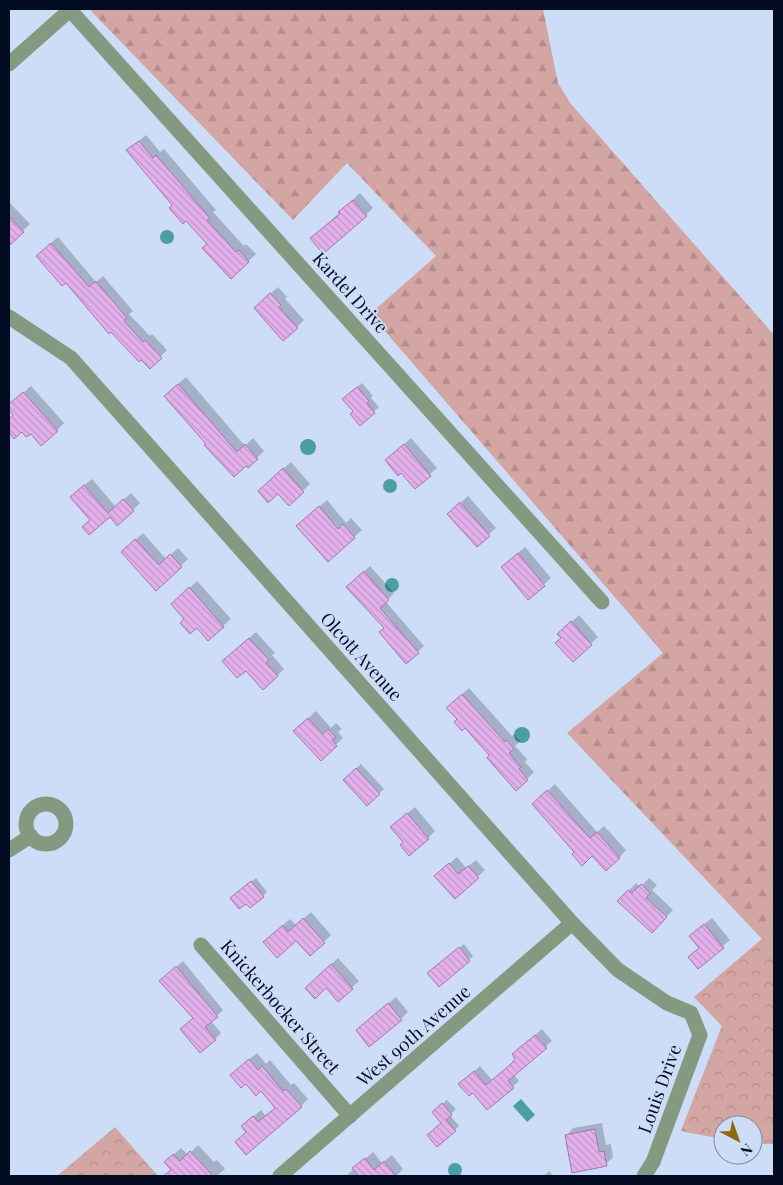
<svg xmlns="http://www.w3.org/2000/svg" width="783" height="1185" viewBox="0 0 783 1185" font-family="'Playfair Display',serif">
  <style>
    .forest { fill: url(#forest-firs) }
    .park { fill: url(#park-crowns) }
    .water { fill: #4b9ea4 }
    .shadow { fill: #0003 }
    .building { fill: url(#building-back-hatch); stroke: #a676ae }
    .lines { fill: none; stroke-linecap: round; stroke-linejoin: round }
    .minor { stroke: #849a80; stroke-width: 15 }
    .labels { text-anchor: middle; stroke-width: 4; stroke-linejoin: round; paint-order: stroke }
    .street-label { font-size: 18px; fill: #020b21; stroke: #ceddf7 }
  </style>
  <defs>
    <pattern id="forest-firs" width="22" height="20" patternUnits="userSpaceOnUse" patternTransform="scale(1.25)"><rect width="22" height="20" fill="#d3a5a3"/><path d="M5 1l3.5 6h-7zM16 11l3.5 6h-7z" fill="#b48d8c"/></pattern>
    <pattern id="park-crowns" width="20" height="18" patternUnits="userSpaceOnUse" patternTransform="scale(1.25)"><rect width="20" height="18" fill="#d3a5a3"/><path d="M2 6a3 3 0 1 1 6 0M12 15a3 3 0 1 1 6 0" fill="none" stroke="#b48d8c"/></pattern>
    <pattern id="building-back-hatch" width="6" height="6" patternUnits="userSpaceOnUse" patternTransform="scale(1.25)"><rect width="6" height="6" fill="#e3b0ec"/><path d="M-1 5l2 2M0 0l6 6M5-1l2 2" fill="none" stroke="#c196ca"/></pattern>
  </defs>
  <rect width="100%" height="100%" fill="#ceddf7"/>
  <path class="forest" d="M93 9H543L558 83 571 104 774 335V1144L753 1143V1125H723V1139L681 1131 722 1026 694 997 762 939 567 733 663 653 370 314 436 256 347 163 293 220 91 11Z"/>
  <g class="park">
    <path d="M762 939 774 953V1144L753 1143V1125H723V1139L681 1131 722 1026 694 997Z"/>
    <path d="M115 1127 158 1176H57Z"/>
  </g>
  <g class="water">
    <circle cx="167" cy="237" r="7"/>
    <circle cx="308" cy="447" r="8"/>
    <circle cx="390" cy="486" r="7"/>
    <circle cx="392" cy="585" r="7"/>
    <circle cx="522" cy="735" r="8"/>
    <path d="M521 1099 535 1115 527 1122 513 1106Z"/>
    <circle cx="455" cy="1170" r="7"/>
  </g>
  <g class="shadow">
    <path d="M146 135 160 152 164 149 216 210 213 212 244 246 246 244 256 254 231 278 208 244 128 150Z"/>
    <path d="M360 193 373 208 366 215 319 232Z"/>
    <path d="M10 203 30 224 10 243 9 241V204Z"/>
    <path d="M58 237 96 282 103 276 133 311 129 314 150 336 152 334 167 350 150 367 44 249Z"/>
    <path d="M278 287 287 297 285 299 304 320 297 327 262 301Z"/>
    <path d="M186 377 245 446 253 438 264 451 248 466 172 389Z"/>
    <path d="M362 383 373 396 371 398 379 407 360 424 348 394Z"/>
    <path d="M31 386 64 423 57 430 31 432 22 430 14 437 9 431V420L15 415 9 408V406Z"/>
    <path d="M411 438 437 468 415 488 394 453Z"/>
    <path d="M291 462 310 484 289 504 278 492 266 484Z"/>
    <path d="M92 479 116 507 131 493 140 503 133 510 110 516 78 490Z"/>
    <path d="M468 496 496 528 477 545 456 507Z"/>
    <path d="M327 500 346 523 351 518 362 530 329 560 305 519Z"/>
    <path d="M143 533 166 559 178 548 188 559 156 589 130 545Z"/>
    <path d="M525 547 551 578 529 598 510 560Z"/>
    <path d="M370 566 394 593 386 602 424 646 407 662 354 581Z"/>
    <path d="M197 581 231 619 208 639 197 626 186 619 180 597Z"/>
    <path d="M579 615 598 637 573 660 562 638 566 627Z"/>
    <path d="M256 632 275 653 272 655 284 669 277 676 231 654Z"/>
    <path d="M469 688 512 736 514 734 520 741 515 746 527 759 525 762 534 772 527 779 491 755 458 719 455 701Z"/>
    <path d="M316 711 331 728 336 723 342 729 338 732 343 738 321 759 302 724Z"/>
    <path d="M361 764 384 789 367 804 349 775Z"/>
    <path d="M555 784 597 832 604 826 626 850 619 858 576 851 541 797Z"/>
    <path d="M415 807 435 831 428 838 405 842 399 820Z"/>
    <path d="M457 857 466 868 476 860 485 870 455 897 443 869Z"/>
    <path d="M256 878 267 892 263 896 246 902 236 894Z"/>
    <path d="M649 878 657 885 652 890 673 910 659 925 619 901 636 883 640 887Z"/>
    <path d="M311 912 331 935 324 942 272 935 290 919 296 925Z"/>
    <path d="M712 918 730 940 698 967 700 947 698 929Z"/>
    <path d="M464 944 473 956 469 960 434 969Z"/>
    <path d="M338 958 359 981 339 1000 326 987 313 981Z"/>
    <path d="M183 961 223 1010 211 1021 221 1033 215 1039 194 1018 167 975Z"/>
    <path d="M396 997 408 1012 401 1019 364 1023Z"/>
    <path d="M542 1029 552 1041 513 1074 519 1081 487 1109 466 1078 480 1066 492 1080 515 1061 519 1048Z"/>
    <path d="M257 1053 266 1064 270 1060 291 1085 294 1083 308 1099 301 1106 248 1132 250 1119 261 1110 266 1116 277 1107 239 1068Z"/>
    <path d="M447 1100 456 1109 450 1115 459 1126 455 1130 443 1122 438 1107Z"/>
    <path d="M602 1123 606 1145 611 1144 613 1157 606 1164 566 1136 573 1128Z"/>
    <path d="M198 1145 214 1162 217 1160 225 1169 217 1176H196L194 1173 190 1176H169L167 1174 172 1169 173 1155 181 1148 188 1155Z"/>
    <path d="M373 1152 382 1163 392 1155 403 1169 396 1176H346Z"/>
    <path d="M549 1171 553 1176H544Z"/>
  </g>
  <g class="building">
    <path d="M139 141 153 158 156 155 210 218 207 220 236 252 239 250 249 262 231 279 202 248 207 244 186 221 183 224 169 208 172 205 126 150Z"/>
    <path d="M353 200 367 216 323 254 310 238 340 214 338 212Z"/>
    <path d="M9 216 24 232 9 246Z"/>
    <path d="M51 243 89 287 96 281 127 318 124 321 143 342 145 340 162 358 150 369 141 360 139 362 111 332 109 334 66 283 62 286 36 256Z"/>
    <path d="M270 293 281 305 279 307 298 328 283 341 254 308Z"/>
    <path d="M178 384 237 452 245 444 258 459 248 468 246 466 234 477 204 445 206 444 164 396Z"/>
    <path d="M357 387 369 401 367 403 375 413 360 426 350 414 353 411 342 399Z"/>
    <path d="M23 392 58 431 41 446 31 434 26 437 22 432 14 439 9 432V419L13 415 9 410V404Z"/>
    <path d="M404 444 431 476 415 489 401 473 398 476 385 460Z"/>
    <path d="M283 468 304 492 289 506 278 494 268 503 258 491Z"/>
    <path d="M84 485 108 513 123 499 134 511 117 526 110 517 89 535 82 527 90 520 70 497Z"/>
    <path d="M460 502 490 536 477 547 447 514Z"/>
    <path d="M319 506 338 529 343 524 355 538 328 562 296 526Z"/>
    <path d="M135 539 159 565 170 554 182 567 156 591 121 552Z"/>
    <path d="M518 553 545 586 528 600 501 567Z"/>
    <path d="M364 571 389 600 380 608 419 653 406 664 379 632 384 628 346 587Z"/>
    <path d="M189 587 224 627 208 641 197 628 190 634 180 623 184 619 171 604Z"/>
    <path d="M571 621 592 645 573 662 555 643 561 638 557 634Z"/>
    <path d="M249 638 269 660 266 663 278 676 263 690 246 671 237 678 222 661Z"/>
    <path d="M462 694 505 742 506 740 514 749 509 753 521 767 519 769 528 780 516 791 487 758 489 755 465 728 462 731 454 722 457 719 446 708Z"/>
    <path d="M308 718 323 734 328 729 336 737 332 740 337 746 321 761 293 731Z"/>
    <path d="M356 768 380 794 367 806 343 780Z"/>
    <path d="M547 790 590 838 597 832 620 858 606 871 592 856 582 866 572 854 574 852 532 804Z"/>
    <path d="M407 813 429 839 409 856 400 845 403 842 390 827Z"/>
    <path d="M449 863 458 874 468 866 479 878 455 899 434 876Z"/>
    <path d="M251 881 264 897 250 908 246 904 239 909 230 898Z"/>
    <path d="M641 884 650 893 646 898 667 917 652 933 617 901 628 890 632 893Z"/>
    <path d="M303 918 325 943 310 956 296 941 277 958 263 942 283 925 288 932Z"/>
    <path d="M704 924 724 948 698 969 688 957 699 948 689 936Z"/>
    <path d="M459 947 470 961 439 987 427 973Z"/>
    <path d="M331 964 353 989 338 1002 326 988 315 999 305 988Z"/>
    <path d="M176 966 218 1017 205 1027 216 1040 200 1053 180 1029 193 1018 159 981Z"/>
    <path d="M388 1003 402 1020 369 1047 356 1030Z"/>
    <path d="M535 1035 547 1048 508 1081 514 1088 487 1110 473 1093 469 1096 458 1084 474 1071 486 1085 512 1063 515 1059 512 1054Z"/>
    <path d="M249 1059 258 1070 262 1066 283 1091 286 1089 302 1107 246 1155 235 1142 246 1132 241 1126 253 1116 258 1122 275 1108 261 1091 256 1096 246 1084 241 1088 230 1075Z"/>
    <path d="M442 1103 452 1115 446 1120 456 1131 437 1147 427 1135 441 1123 432 1112Z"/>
    <path d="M595 1129 599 1152 604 1151 607 1166 572 1173 565 1135Z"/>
    <path d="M190 1151 213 1176H163L171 1170 164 1162 173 1154 180 1161Z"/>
    <path d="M365 1158 374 1170 384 1161 396 1176H359L352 1168Z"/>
  </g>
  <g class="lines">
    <g class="minor">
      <path d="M70 10 602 602"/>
      <path d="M9 64 71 9"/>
      <path d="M9 317 71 358 572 923 618 970 667 1003 691 1013 700 1035 653 1162 644 1176"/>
      <circle cx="46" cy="824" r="20"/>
      <path d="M9 850 31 836"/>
      <path d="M201 945 350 1116"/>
      <path d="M280 1176 572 923"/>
    </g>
  </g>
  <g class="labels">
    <g class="street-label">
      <text transform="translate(350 293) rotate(48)" y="6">Kardel Drive</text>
      <text transform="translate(361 657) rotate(48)" y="6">Olcott Avenue</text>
      <text transform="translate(280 1007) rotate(49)" y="6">Knickerbocker Street</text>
      <text transform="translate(414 1036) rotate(-41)" y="6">West 90th Avenue</text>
      <text transform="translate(660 1089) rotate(-70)" y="6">Louis Drive</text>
    </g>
  </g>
  <rect width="783" height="1185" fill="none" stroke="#020b21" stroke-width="20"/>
  <g transform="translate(738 1140) rotate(139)"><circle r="24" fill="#ceddf7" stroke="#7c89a1"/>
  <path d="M0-4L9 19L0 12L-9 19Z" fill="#90680e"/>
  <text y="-8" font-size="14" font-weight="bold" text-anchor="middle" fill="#020b21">N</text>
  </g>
</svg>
